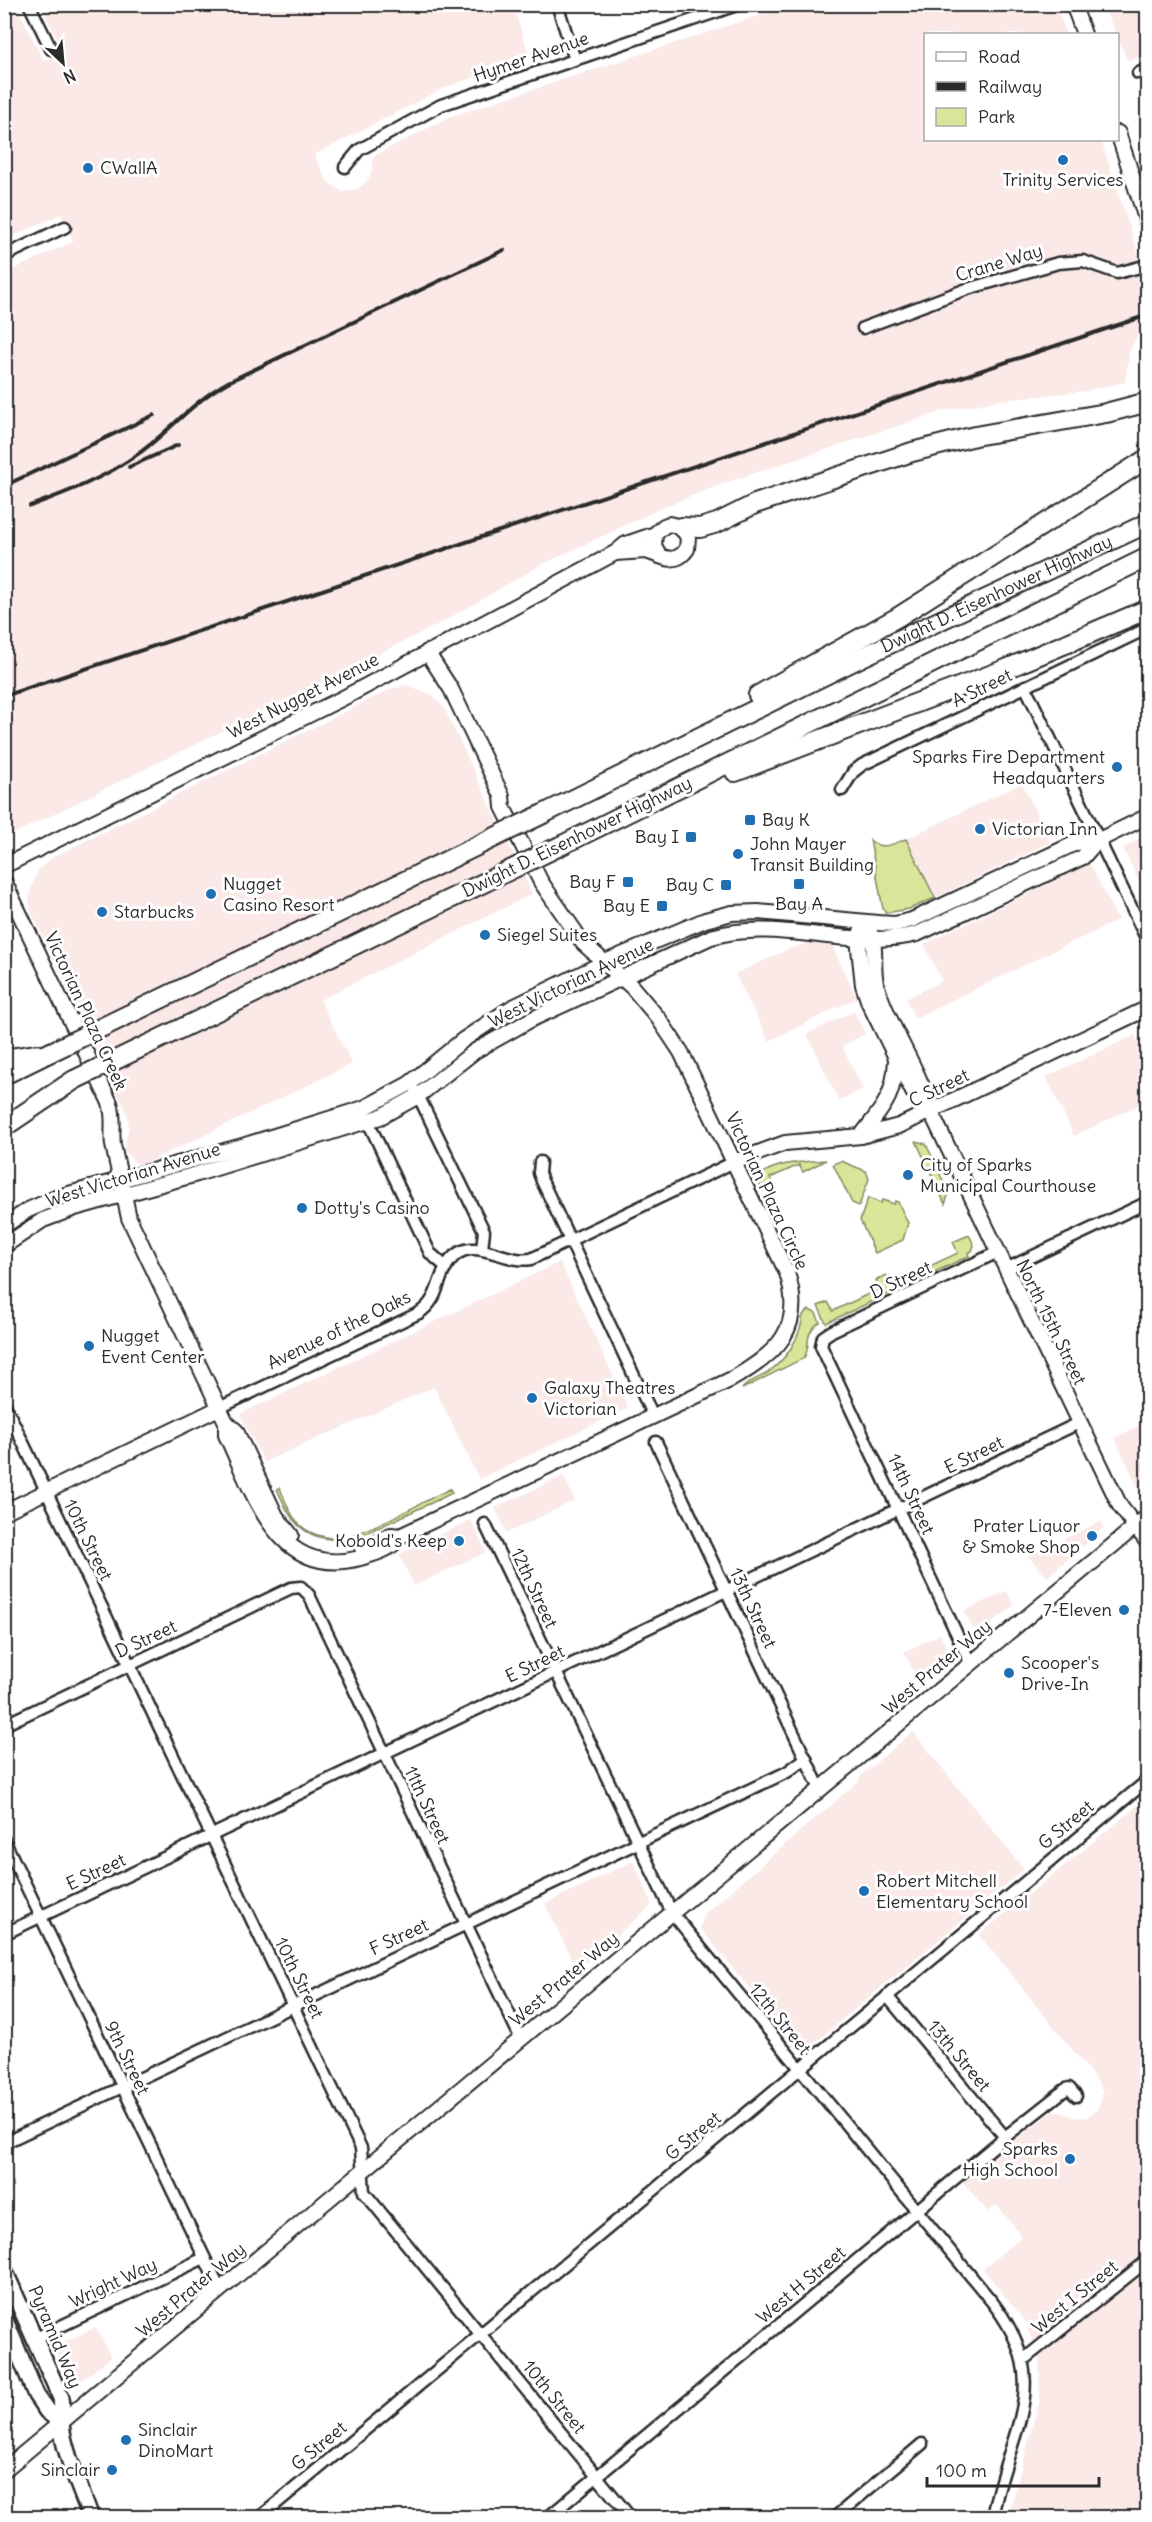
<svg xmlns="http://www.w3.org/2000/svg" width="1152" height="2522" viewBox="0 0 1152 2522" font-family="Delius,sans-serif">
  <style>
    .built { fill: #fae9e7 }
    .green { fill: #d9e699; stroke: #828862; stroke-width: 1.5 }
    .lines { fill: none; stroke-linecap: round; stroke-linejoin: round }
    .street-casing { stroke: #2b2b2b; stroke-width: 15 }
    .secondary-casing { stroke: #2b2b2b; stroke-width: 18 }
    .primary-casing { stroke: #2b2b2b; stroke-width: 20 }
    .highway-casing { stroke: #2b2b2b; stroke-width: 22 }
    .street { stroke: #fff; stroke-width: 10 }
    .secondary { stroke: #fff; stroke-width: 14 }
    .primary { stroke: #fff; stroke-width: 15 }
    .highway { stroke: #fff; stroke-width: 18 }
    .rail { stroke: #2b2b2b; stroke-width: 4 }
    .highway-bridge-casing { stroke: #2b2b2b; stroke-width: 22; stroke-linecap: butt }
    .highway-bridge { stroke: #fff; stroke-width: 18 }
    .poi-dot { fill: #1f6fb2; stroke: #fff; stroke-width: 2 }
    .labels { text-anchor: middle; stroke-width: 6; stroke-linejoin: round; paint-order: stroke }
    .street-label { font-size: 18px; fill: #2b2b2b; stroke: #fff }
    .poi-label { font-size: 18px; fill: #2b2b2b; stroke: #fff; text-anchor: start }
  </style>
  <rect width="100%" height="100%" fill="#fff"/>
  <filter id="ink" filterUnits="userSpaceOnUse"><feTurbulence type="fractalNoise" baseFrequency=".0167" numOctaves="2"/><feDisplacementMap in="SourceGraphic" scale="12" xChannelSelector="R" yChannelSelector="G"/><feConvolveMatrix kernelMatrix="1 2 1 2 8 2 1 2 1" color-interpolation-filters="sRGB"/></filter>
  <g filter="url(#ink)">
    <g class="built">
      <path d="M1056 4 1066 34H926V140H1101L1147 281 1148 323 1144 325 1130 349 1125 382 1084 391 1001 400 943 411 725 483 670 504 537 567 441 623 5 838 4 274 74 241 61 214 5 240V5H16L44 62 49 60 59 42 40 5H541L516 15 530 58 446 87 314 155 328 182 343 192 359 188 367 181 372 172 373 158 376 155 449 117 792 5Z"/>
      <path d="M1103 5H1147V55L1128 61Z"/>
      <path d="M407 685 433 695 444 708 532 894 320 1000 352 1064 142 1165 136 1163 127 1155 124 1148 129 1127 127 1113 31 911 29 903 31 888 39 869 53 857 393 688Z"/>
      <path d="M1022 783 1050 842 935 898 906 839Z"/>
      <path d="M1147 835V898L1123 848Z"/>
      <path d="M1090 864 1118 920 915 1018 906 999 942 981 924 944Z"/>
      <path d="M811 943 832 946 857 998 769 1041 735 974 791 948Z"/>
      <path d="M854 1011 865 1034 842 1046 863 1089 839 1101 807 1034Z"/>
      <path d="M1135 1035 1147 1060V1101L1074 1136 1046 1077Z"/>
      <path d="M560 1262 628 1408 479 1479 434 1387 264 1462 240 1414Z"/>
      <path d="M1147 1422V1489L1137 1486 1115 1438Z"/>
      <path d="M563 1476 575 1500 507 1533 495 1508Z"/>
      <path d="M471 1520 486 1552 414 1586 399 1554Z"/>
      <path d="M1101 1521 1104 1528 1047 1577 1028 1556Z"/>
      <path d="M1007 1591 1014 1605 981 1632 975 1633 964 1611Z"/>
      <path d="M940 1634 951 1657 920 1685 904 1652Z"/>
      <path d="M913 1732 1024 1869 806 2050 801 2051 700 1928 705 1913 859 1781 860 1776Z"/>
      <path d="M1147 1798V2517H1008L1040 2398 1039 2359 1025 2321 983 2269 1022 2236 997 2205 988 2212 963 2183 1030 2128 1053 2112H1059L1077 2118 1087 2117 1097 2110 1101 2100 1102 2091 1099 2084 1083 2063 979 1935Z"/>
      <path d="M633 1861 650 1898 651 1906 577 1970 545 1904Z"/>
      <path d="M96 2327 111 2357 73 2387 54 2347Z"/>
    </g>
    <g class="green">
      <path d="M906 839 935 898 909 909 886 913 883 909 870 840C881 851 893 844 906 839Z"/>
      <path d="M916 1141 926 1144 949 1193 945 1204Z"/>
      <path d="M826 1160 803 1172 799 1165 770 1178 773 1185 762 1190 759 1183 760 1175C777 1162 805 1162 826 1160Z"/>
      <path d="M841 1161 866 1171 869 1179 859 1206 852 1203 833 1164Z"/>
      <path d="M868 1198 881 1203 882 1200 894 1204 895 1201 898 1202 908 1223 903 1240 875 1253 860 1220Z"/>
      <path d="M969 1235 974 1245 972 1251 968 1253 969 1256 826 1323 818 1306 828 1302 833 1311 879 1289 876 1280 886 1275 891 1284 958 1253 953 1242Z"/>
      <path d="M809 1310 816 1313 820 1322C802 1334 812 1345 804 1358L742 1389C747 1382 758 1378 766 1374 786 1360 800 1339 803 1315Z"/>
      <path d="M280 1488C285 1500 290 1515 300 1525 310 1534 326 1539 339 1538 369 1533 420 1503 450 1489L452 1493C434 1502 415 1510 397 1519 365 1534 329 1553 298 1525 288 1515 283 1502 277 1489Z"/>
    </g>
    <g class="lines">
      <g class="street-casing">
        <g id="street">
          <path d="M29 4 51 49"/>
          <path d="M557 4 575 60"/>
          <path d="M1138 73 1148 70"/>
          <path d="M345 167 359 150 441 105 740 4"/>
          <path d="M4 256 65 227"/>
          <path d="M863 328 967 289 1058 263 1083 261 1117 273 1148 265"/>
          <path d="M1025 686 1148 942"/>
          <path d="M842 790 853 772 862 765 1148 628"/>
          <path d="M416 1091 484 1231 482 1249"/>
          <path d="M365 1115 430 1253 446 1267"/>
          <path d="M540 1162 539 1173 542 1181 653 1416"/>
          <path d="M1006 1269 1148 1202"/>
          <path d="M4 1403 361 2148 364 2192 631 2518"/>
          <path d="M219 1408 419 1313C440 1299 436 1280 449 1262 471 1232 503 1264 531 1259L734 1162"/>
          <path d="M656 1442 820 1789"/>
          <path d="M485 1524 672 1913 993 2303C1057 2386 1007 2431 992 2518"/>
          <path d="M970 1662 821 1346 823 1337 832 1331 998 1252"/>
          <path d="M4 1725 291 1588 301 1587 309 1595 521 2039"/>
          <path d="M4 1840 220 2290"/>
          <path d="M4 1934 1079 1423"/>
          <path d="M887 1996 1005 2137"/>
          <path d="M4 2143 787 1772 806 1758"/>
          <path d="M36 2338 204 2258"/>
          <path d="M4 2354 17 2347"/>
          <path d="M1023 2360 1148 2260"/>
          <path d="M259 2518 1148 1780"/>
          <path d="M547 2518 1005 2137 1066 2089 1069 2088 1076 2096"/>
          <path d="M834 2518 922 2444"/>
        </g>
      </g>
      <g class="secondary-casing">
        <g id="secondary">
          <path d="M1073 4 1084 34"/>
          <path d="M1118 133 1148 225"/>
          <path d="M615 553 646 551 660 556"/>
          <path d="M4 866 347 696 615 553 626 544 655 534 664 526 669 524 681 527 688 537 687 549C680 559 671 561 660 556L654 546 655 534"/>
          <path d="M4 881 110 1103C115 1119 111 1129 113 1145L129 1218 226 1422 236 1431 276 1516 291 1535"/>
          <path d="M861 932 858 939 863 985 869 1003 913 1092 929 1111"/>
          <path d="M870 932C878 949 871 969 877 987 891 1031 919 1068 931 1112L1120 1506 1148 1543"/>
          <path d="M861 1136C883 1107 894 1098 896 1060"/>
          <path d="M734 1162 785 1143 861 1136 899 1126 1148 1008"/>
          <path d="M4 1226 28 1210 58 1197 239 1147 364 1108 409 1084 463 1040 511 1008 605 962 705 920 732 913 758 912 878 923 895 924 912 920 1076 843 1097 841 1148 816"/>
          <path d="M4 1246 43 1220 75 1208 197 1174 380 1117 418 1096 475 1051 532 1019 711 937C779 917 849 951 917 934L1083 857 1097 841"/>
          <path d="M226 1422V1435C254 1493 277 1580 360 1558 373 1554 394 1549 400 1536L732 1379C777 1354 805 1328 787 1273L681 1052 659 1019 632 987 583 943 541 882 503 807 502 796 451 689 427 652"/>
          <path d="M4 1512 219 1408"/>
          <path d="M362 1548 391 1535 400 1536"/>
          <path d="M4 2470 1148 1516"/>
        </g>
      </g>
      <g class="primary-casing">
        <g id="primary">
          <path d="M4 2270 61 2398C63 2407 60 2414 61 2422 62 2448 82 2492 91 2518"/>
          <path d="M4 2318 36 2395 47 2411 61 2422"/>
        </g>
      </g>
      <g class="highway-casing">
        <g id="highway">
          <path d="M681 527 700 528 717 523 755 504 912 452 975 436 1106 413 1148 402"/>
          <path d="M758 695 898 617 1148 458"/>
          <path d="M735 772 1006 669 1148 609"/>
          <path id="s1" d="M543 814 862 657 1148 523"/>
          <path d="M560 846 1148 557"/>
          <path d="M4 1059 37 1054"/>
          <path d="M4 1075 51 1052"/>
          <path d="M4 1127 74 1080"/>
        </g>
      </g>
      <use href="#street" class="street"/>
      <use href="#secondary" class="secondary"/>
      <use href="#primary" class="primary"/>
      <use href="#highway" class="highway"/>
      <g class="rail">
        <path d="M129 467 178 445"/>
        <path d="M4 486 154 415"/>
        <path d="M30 506C68 492 105 478 138 454 170 431 192 402 228 382L504 250"/>
        <path d="M4 696 1148 315"/>
      </g>
      <g class="highway-bridge-casing">
        <g id="highway-bridge">
          <path d="M51 1052 543 814"/>
          <path d="M74 1080 560 846"/>
        </g>
      </g>
      <use href="#highway-bridge" class="highway-bridge"/>
    </g>
  </g>
  <g class="poi-dot">
    <circle cx="1063" cy="160" r="6"/>
    <circle cx="88" cy="168" r="6"/>
    <circle cx="1117" cy="767" r="6"/>
    <rect x="744" y="814" width="12" height="12" rx="3"/>
    <circle cx="980" cy="829" r="6"/>
    <rect x="685" y="831" width="12" height="12" rx="3"/>
    <circle cx="738" cy="854" r="6"/>
    <rect x="622" y="876" width="12" height="12" rx="3"/>
    <rect x="793" y="878" width="12" height="12" rx="3"/>
    <rect x="720" y="879" width="12" height="12" rx="3"/>
    <circle cx="211" cy="894" r="6"/>
    <rect x="656" y="900" width="12" height="12" rx="3"/>
    <circle cx="102" cy="912" r="6"/>
    <circle cx="485" cy="935" r="6"/>
    <circle cx="908" cy="1175" r="6"/>
    <circle cx="302" cy="1208" r="6"/>
    <circle cx="89" cy="1346" r="6"/>
    <circle cx="532" cy="1398" r="6"/>
    <circle cx="1092" cy="1536" r="6"/>
    <circle cx="459" cy="1541" r="6"/>
    <circle cx="1124" cy="1610" r="6"/>
    <circle cx="1009" cy="1673" r="6"/>
    <circle cx="864" cy="1891" r="6"/>
    <circle cx="1070" cy="2159" r="6"/>
    <circle cx="126" cy="2440" r="6"/>
    <circle cx="112" cy="2470" r="6"/>
  </g>
  <g class="labels">
    <g class="street-label">
      <text transform="translate(531 57) rotate(-19)" y="6">Hymer Avenue</text>
      <text transform="translate(999 263) rotate(-17)" y="6">Crane Way</text>
      <text dy="6" stroke="none"><textPath href="#s1" startOffset="504">Dwight D. Eisenhower Highway</textPath></text>
      <text transform="translate(982 688) rotate(-26)" y="6">A Street</text>
      <text transform="translate(303 696) rotate(-27)" y="6">West Nugget Avenue</text>
      <text transform="translate(577 837) rotate(-26)" y="6">Dwight D. Eisenhower Highway</text>
      <text transform="translate(571 983) rotate(-26)" y="6">West Victorian Avenue</text>
      <text transform="translate(86 1011) rotate(65)" y="6">Victorian Plaza Creek</text>
      <text transform="translate(939 1088) rotate(-26)" y="6">C Street</text>
      <text transform="translate(133 1175) rotate(-17)" y="6">West Victorian Avenue</text>
      <text transform="translate(767 1191) rotate(65)" y="6">Victorian Plaza Circle</text>
      <text transform="translate(901 1280) rotate(-25)" y="6">D Street</text>
      <text transform="translate(1051 1322) rotate(64)" y="6">North 15th Street</text>
      <text transform="translate(339 1330) rotate(-26)" y="6">Avenue of the Oaks</text>
      <text transform="translate(974 1455) rotate(-26)" y="6">E Street</text>
      <text transform="translate(911 1494) rotate(65)" y="6">14th Street</text>
      <text transform="translate(88 1540) rotate(64)" y="6">10th Street</text>
      <text transform="translate(534 1588) rotate(65)" y="6">12th Street</text>
      <text transform="translate(753 1608) rotate(65)" y="6">13th Street</text>
      <text transform="translate(146 1639) rotate(-25)" y="6">D Street</text>
      <text transform="translate(535 1664) rotate(-26)" y="6">E Street</text>
      <text transform="translate(937 1667) rotate(-40)" y="6">West Prater Way</text>
      <text transform="translate(427 1805) rotate(65)" y="6">11th Street</text>
      <text transform="translate(1066 1825) rotate(-40)" y="6">G Street</text>
      <text transform="translate(96 1872) rotate(-25)" y="6">E Street</text>
      <text transform="translate(399 1937) rotate(-25)" y="6">F Street</text>
      <text transform="translate(299 1978) rotate(64)" y="6">10th Street</text>
      <text transform="translate(564 1979) rotate(-40)" y="6">West Prater Way</text>
      <text transform="translate(780 2019) rotate(51)" y="6">12th Street</text>
      <text transform="translate(959 2056) rotate(50)" y="6">13th Street</text>
      <text transform="translate(127 2058) rotate(64)" y="6">9th Street</text>
      <text transform="translate(693 2136) rotate(-39)" y="6">G Street</text>
      <text transform="translate(113 2283) rotate(-25)" y="6">Wright Way</text>
      <text transform="translate(801 2285) rotate(-40)" y="6">West H Street</text>
      <text transform="translate(191 2290) rotate(-40)" y="6">West Prater Way</text>
      <text transform="translate(1075 2297) rotate(-39)" y="6">West I Street</text>
      <text transform="translate(55 2337) rotate(67)" y="6">Pyramid Way</text>
      <text transform="translate(554 2397) rotate(51)" y="6">10th Street</text>
      <text transform="translate(319 2446) rotate(-40)" y="6">G Street</text>
    </g>
    <g class="poi-label">
      <text x="100" y="174">CWallA</text>
      <text x="1063" y="186" text-anchor="middle">Trinity Services</text>
      <text x="1105" y="763" text-anchor="end">Sparks Fire Department<tspan x="1105" dy="21">Headquarters</tspan></text>
      <text x="762" y="826">Bay K</text>
      <text x="992" y="835">Victorian Inn</text>
      <text x="679" y="843" text-anchor="end">Bay I</text>
      <text x="750" y="850">John Mayer<tspan x="750" dy="21">Transit Building</tspan></text>
      <text x="616" y="888" text-anchor="end">Bay F</text>
      <text x="223" y="890">Nugget<tspan x="223" dy="21">Casino Resort</tspan></text>
      <text x="714" y="891" text-anchor="end">Bay C</text>
      <text x="799" y="910" text-anchor="middle">Bay A</text>
      <text x="650" y="912" text-anchor="end">Bay E</text>
      <text x="114" y="918">Starbucks</text>
      <text x="497" y="941">Siegel Suites</text>
      <text x="920" y="1171">City of Sparks<tspan x="920" dy="21">Municipal Courthouse</tspan></text>
      <text x="314" y="1214">Dotty's Casino</text>
      <text x="101" y="1342">Nugget<tspan x="101" dy="21">Event Center</tspan></text>
      <text x="544" y="1394">Galaxy Theatres<tspan x="544" dy="21">Victorian</tspan></text>
      <text x="1080" y="1532" text-anchor="end">Prater Liquor<tspan x="1080" dy="21">&amp; Smoke Shop</tspan></text>
      <text x="447" y="1547" text-anchor="end">Kobold's Keep</text>
      <text x="1112" y="1616" text-anchor="end">7-Eleven</text>
      <text x="1021" y="1669">Scooper's<tspan x="1021" dy="21">Drive-In</tspan></text>
      <text x="876" y="1887">Robert Mitchell<tspan x="876" dy="21">Elementary School</tspan></text>
      <text x="1058" y="2155" text-anchor="end">Sparks<tspan x="1058" dy="21">High School</tspan></text>
      <text x="138" y="2436">Sinclair<tspan x="138" dy="21">DinoMart</tspan></text>
      <text x="100" y="2476" text-anchor="end">Sinclair</text>
    </g>
  </g>
  <rect width="1152" height="2522" fill="none" stroke="#fff" stroke-width="24"/>
  <rect x="12" y="12" width="1128" height="2498" fill="none" stroke="#2b2b2b" stroke-width="2" filter="url(#ink)"/>
  <rect x="924" y="33" width="195" height="108" fill="#ffffff" stroke="#aaaaaa" stroke-width="1.5"/>
  <rect x="936" y="52" width="30" height="9" fill="#ffffff" stroke="#aaaaaa" stroke-width="1.5"/>
  <text x="978" y="63" font-size="18" fill="#2b2b2b">Road</text>
  <rect x="936" y="82" width="30" height="9" fill="#2b2b2b" stroke="#aaaaaa" stroke-width="1.5"/>
  <text x="978" y="93" font-size="18" fill="#2b2b2b">Railway</text>
  <rect x="936" y="108" width="30" height="18" fill="#d9e699" stroke="#aaaaaa" stroke-width="1.5"/>
  <text x="978" y="123" font-size="18" fill="#2b2b2b">Park</text>
  <g transform="translate(63 63) rotate(154)" stroke="#ffffff" stroke-width="4.5" paint-order="stroke">
  <path d="M0-4.5L10 22L0 15L-10 22Z" fill="#2b2b2b"/>
  <text y="-9" font-size="16" font-weight="bold" text-anchor="middle" fill="#2b2b2b">N</text>
  </g>
  <path d="M927 2477v9h172v-9" fill="none" stroke="#2b2b2b" stroke-width="3"/>
  <text x="936" y="2477" font-size="18" fill="#2b2b2b" stroke="#ffffff" stroke-width="4.5" paint-order="stroke">100 m</text>
</svg>
